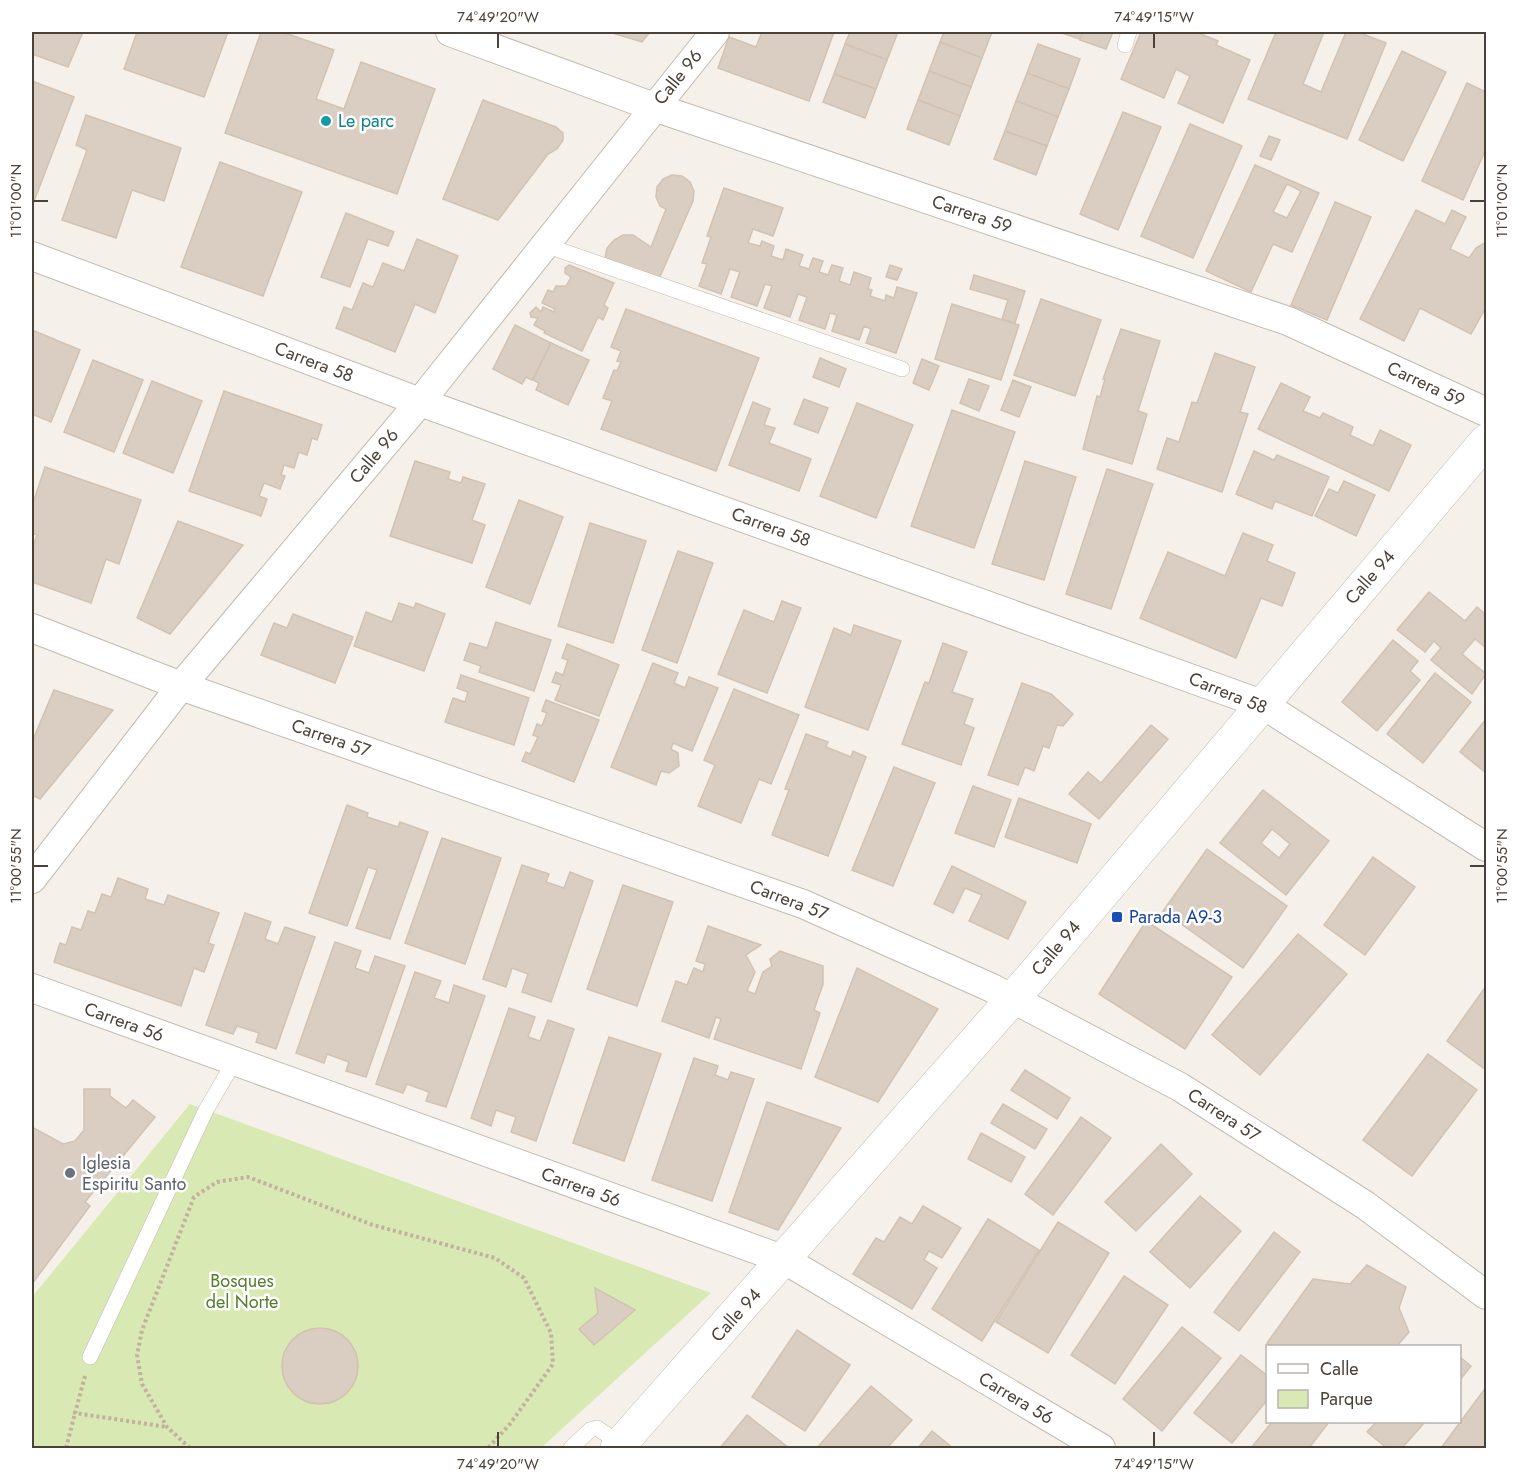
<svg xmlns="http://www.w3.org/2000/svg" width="1518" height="1480" viewBox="0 0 1518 1480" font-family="Jost,sans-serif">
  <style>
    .green { fill: #d8e9b3 }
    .building { fill: #dacec2; stroke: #d2c2b2; stroke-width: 1.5; fill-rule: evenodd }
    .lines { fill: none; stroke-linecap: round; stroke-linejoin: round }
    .service-casing { stroke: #c4baaf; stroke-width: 16 }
    .minor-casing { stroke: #c4baaf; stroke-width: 30 }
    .tertiary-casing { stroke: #c4baaf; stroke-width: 34 }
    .path { stroke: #c3b19e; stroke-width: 4; stroke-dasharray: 3 3; stroke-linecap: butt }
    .service { stroke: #fff; stroke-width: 15 }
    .minor { stroke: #fff; stroke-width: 28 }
    .tertiary { stroke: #fff; stroke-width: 33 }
    .ticks { fill: none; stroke: #4a4138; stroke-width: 2 }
    .culture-dot { fill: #0f9aa8; stroke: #fff; stroke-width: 2 }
    .transit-dot { fill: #1a4fb4; stroke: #fff; stroke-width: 2 }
    .worship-dot { fill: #6b7280; stroke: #fff; stroke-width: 2 }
    .labels { text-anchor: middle; stroke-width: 5; stroke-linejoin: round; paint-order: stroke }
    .street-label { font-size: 18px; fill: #4a4138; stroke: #fff }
    .culture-label { font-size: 18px; fill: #0d838f; stroke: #fff; text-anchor: start }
    .transit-label { font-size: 18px; fill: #164399; stroke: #fff; text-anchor: start }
    .worship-label { font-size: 18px; fill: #5b616d; stroke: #fff; text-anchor: start }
    .park-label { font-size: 18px; fill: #547d29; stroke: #fff }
    .neatline { fill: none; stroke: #4a4138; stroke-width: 2 }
    .ticks-label { font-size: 15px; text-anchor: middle; fill: #4a4138 }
  </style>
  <rect width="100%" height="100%" fill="#f5f1ea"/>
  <path class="green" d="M190 1104 711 1293 541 1448H32V1297Z"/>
  <g class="building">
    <path d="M32 32H83L68 67 32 54Z"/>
    <path d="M137 32H228L204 97 124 69Z"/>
    <path d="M261 32H282L334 50 316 99 344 109 361 62 435 89 397 194 225 133Z"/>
    <path d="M609 32H650L642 42Z"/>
    <path d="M762 32H834L809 101 718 68 729 37 756 47Z"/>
    <path d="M850 32H898L887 60 845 44Z"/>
    <path d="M944 32H992L982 58 940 42Z"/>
    <path d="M1059 32H1083L1080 39Z"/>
    <path d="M1083 32H1113L1106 49 1080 40Z"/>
    <path d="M1141 32H1196L1218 41 1216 45 1250 60 1223 123 1178 103 1190 76 1176 69 1164 98 1121 79Z"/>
    <path d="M1276 32H1324L1303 84 1321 92 1346 32H1358L1386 43 1347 139 1248 99Z"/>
    <path d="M940 42 982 58 971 87 929 71Z"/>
    <path d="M845 44 887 60 876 89 834 74Z"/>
    <path d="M1038 44 1080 59 1069 89 1027 73Z"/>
    <path d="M1402 51 1446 72 1403 161 1359 140Z"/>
    <path d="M929 71 971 87 960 116 918 100Z"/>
    <path d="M1027 73 1069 89 1058 117 1016 101Z"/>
    <path d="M834 74 876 89 865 118 823 102Z"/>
    <path d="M32 81 74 97 33 204 32 203Z"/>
    <path d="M1467 83 1486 92V149L1463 200 1422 181Z"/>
    <path d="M483 100 556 127 563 133V140L557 149 548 154 498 220 443 199Z"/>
    <path d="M918 100 960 116 949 145 907 129Z"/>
    <path d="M1016 101 1058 117 1047 146 1005 131Z"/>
    <path d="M1123 112 1161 127 1118 230 1080 214Z"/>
    <path d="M86 115 181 148 164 201 132 190 116 238 62 220 87 150 76 145Z"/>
    <path d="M1190 124 1242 146 1193 258 1141 236Z"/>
    <path d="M1005 131 1047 146 1036 175 994 159Z"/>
    <path d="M1269 136 1280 140 1271 160 1260 156Z"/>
    <path d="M220 162 302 192 263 296 181 267Z"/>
    <path d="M1255 165 1319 193 1292 252 1273 244 1251 292 1206 271ZM1287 184 1301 191 1287 218 1273 212Z"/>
    <path d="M672 175 682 176 690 182 694 191 693 201 659 279 605 258 607 248 614 240 623 235H633L651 247 666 209 660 206 656 197 657 187 663 179Z"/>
    <path d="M724 188 783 208 773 236 753 229 748 243 760 246 762 241 774 246 771 256 783 260 786 249 803 255 799 266 809 269 813 258 823 261 819 272 828 275 832 265 843 268 839 281 850 285 854 272 871 278 868 289 872 290 870 296 885 301 886 295 894 298 897 287 917 293 896 353 866 343 871 329 864 326 859 340 832 331 837 315 830 313 825 329 799 320 807 297 798 294 790 317 764 308 772 286 765 284 757 306 731 297 740 272 730 269 721 294 699 286 707 264 702 263 711 237 707 236Z"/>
    <path d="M1335 202 1371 217 1327 320 1291 305Z"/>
    <path d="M1416 210 1445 224 1452 210 1466 217 1450 249 1469 258 1476 248 1486 242V307L1471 334 1420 308 1404 341 1360 319Z"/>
    <path d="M346 213 394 232 388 246 368 239 350 287 321 277Z"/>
    <path d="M417 239 458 256 435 313 415 304 395 352 336 328 344 307 352 310 363 283 373 287 383 263 404 271Z"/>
    <path d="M569 265 614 283 604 305 608 308 603 320 598 317 582 351 544 333 545 331 534 325 538 318 531 317 530 313 536 307 541 312 543 307 554 312 555 309 542 303 548 290 553 292 556 286H566L571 277 565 273V268Z"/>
    <path d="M890 265 902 269 897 280 886 277Z"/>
    <path d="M974 275 1025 291 1015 323 1002 319 1008 300 970 289Z"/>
    <path d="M1041 299 1101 320 1075 396 1014 375Z"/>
    <path d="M952 304 1019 325 1001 380 935 359Z"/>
    <path d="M626 309 759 358 716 471 601 429 612 401 603 398 614 370 617 371 621 362 617 361 621 351 611 347Z"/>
    <path d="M515 325 551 343 532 380 526 377 522 384 493 369Z"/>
    <path d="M1121 329 1160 341 1138 411 1147 414 1132 464 1083 449 1097 396 1100 397 1105 379H1103Z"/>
    <path d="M32 330 80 350 51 422 32 414Z"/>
    <path d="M551 343 589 360 568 405 536 390 539 383 533 380Z"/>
    <path d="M1215 353 1255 367 1240 412 1248 414 1222 492 1157 469 1167 438 1179 442 1192 402 1197 403Z"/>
    <path d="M820 358 846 369 839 387 813 377Z"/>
    <path d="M922 359 939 366 929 390 913 383Z"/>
    <path d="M93 360 143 380 114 452 64 432Z"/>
    <path d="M969 379 989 386 979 411 960 403Z"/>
    <path d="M1013 380 1031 387 1019 417 1001 410Z"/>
    <path d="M152 381 202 401 173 473 123 453Z"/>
    <path d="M1281 383 1310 397 1303 411 1320 418 1323 413 1353 427 1350 435 1373 446 1380 430 1411 445 1389 491 1258 429Z"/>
    <path d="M224 391 322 425 317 440 312 438 307 455 299 452 294 468 284 465 281 475 285 476 280 489 264 483 259 496 267 499 261 516 189 491Z"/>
    <path d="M804 399 828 408 818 433 794 424Z"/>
    <path d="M753 402 770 409 764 425 775 428 769 443 811 459 799 491 729 465Z"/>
    <path d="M857 403 913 425 876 518 820 496Z"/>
    <path d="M952 410 1015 432 974 548 911 526Z"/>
    <path d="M1254 451 1274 460 1277 455 1329 477 1312 516 1275 501 1272 509 1236 494Z"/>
    <path d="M415 461 450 472 448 479 461 483 463 477 485 484 472 520 485 525 472 563 390 536Z"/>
    <path d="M1025 461 1076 477 1044 580 992 564Z"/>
    <path d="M45 467 141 500 119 564 106 559 91 603 32 582V549L37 535 32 533V506Z"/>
    <path d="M1107 469 1153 484 1111 609 1066 594Z"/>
    <path d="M1344 481 1375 495 1356 536 1315 516 1329 489 1338 493Z"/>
    <path d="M519 500 563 517 530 604 486 587Z"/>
    <path d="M178 521 243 545 170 634 137 618Z"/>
    <path d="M590 523 646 541 613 643 558 626Z"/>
    <path d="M1243 533 1273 545 1267 561 1295 573 1282 606 1261 598 1236 658 1140 618 1168 552 1225 576Z"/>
    <path d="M678 551 713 563 677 663 642 650Z"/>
    <path d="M1429 592 1465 621 1477 607 1486 615V648L1475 639 1462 654 1486 674 1472 694 1431 660 1441 648 1434 641 1425 652 1397 630Z"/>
    <path d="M782 601 801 608 767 693 718 674 744 610 774 622Z"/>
    <path d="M399 603 414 608 416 603 445 614 424 671 354 646 366 612 392 622Z"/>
    <path d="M293 614 353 637 335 683 261 655 274 623 287 628Z"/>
    <path d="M496 622 551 640 534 691 479 672 481 666 464 660 470 643 487 648Z"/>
    <path d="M854 625 901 641 868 730 805 707 834 628 851 635Z"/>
    <path d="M1393 640 1418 661 1410 671 1420 680 1377 731 1342 702Z"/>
    <path d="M943 643 967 652 952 692 973 699 964 724 974 728 961 765 902 744 925 682 929 683Z"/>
    <path d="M567 644 619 665 599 716 555 700 561 685 552 682 556 672 563 675 568 660 562 658Z"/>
    <path d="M653 663 678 673 674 683 685 688 689 677 718 688 692 751 673 743 671 749 678 753 679 766 669 773 661 771 656 785 611 767Z"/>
    <path d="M1435 673 1471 702 1423 763 1387 734Z"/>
    <path d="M461 675 529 698 514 745 445 722 453 698 465 702 468 692 457 688Z"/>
    <path d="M1022 683 1051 694 1073 714 1063 726 1057 725 1049 748 1043 746 1034 771 1025 767 1018 785 988 775Z"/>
    <path d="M734 689 799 715 771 784 759 779 741 823 698 806 715 765 704 760Z"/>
    <path d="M54 690 113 710 40 799 32 795V742Z"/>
    <path d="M546 700 599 720 574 782 522 761 526 752 530 754 538 737 533 735 537 724 542 726 547 713 542 711Z"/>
    <path d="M1486 719V773L1460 752Z"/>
    <path d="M1151 725 1168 739 1099 819 1069 794 1088 772 1101 783Z"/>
    <path d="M806 734 828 742 826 747 851 757 853 751 866 757 828 856 772 835 789 790 785 789Z"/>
    <path d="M894 767 935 783 893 886 852 870Z"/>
    <path d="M973 786 1011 800 994 847 955 833Z"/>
    <path d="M1263 790 1329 841 1286 895 1220 843ZM1272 829 1290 844 1279 858 1261 843Z"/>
    <path d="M1019 798 1091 824 1077 863 1005 837Z"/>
    <path d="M347 805 368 813 367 817 398 827 400 822 428 832 390 939 356 928 377 870 368 867 347 926 309 913Z"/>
    <path d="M442 838 501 858 465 964 405 943Z"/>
    <path d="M1207 849 1287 906 1243 968 1163 911Z"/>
    <path d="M1373 857 1415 887 1365 955 1324 925Z"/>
    <path d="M522 865 549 874 546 882 564 888 570 872 593 881 551 1002 522 992 528 974 512 968 506 987 483 979Z"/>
    <path d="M952 866 1026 902 1008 939 969 921 982 895 965 888 953 913 934 904Z"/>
    <path d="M118 878 148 889 145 899 164 905 168 895 219 913 208 943 214 945 204 972 194 968 181 1006 54 962 60 943 66 945 72 927 81 930 88 911 95 913 102 894 111 897Z"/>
    <path d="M623 885 673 902 637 1006 587 989Z"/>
    <path d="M245 913 271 922 265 939 278 944 285 927 315 937 276 1049 256 1042 259 1033 237 1026 233 1034 206 1025Z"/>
    <path d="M1146 921 1232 977 1185 1049 1099 994Z"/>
    <path d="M708 926 761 945 746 955 755 972 747 991 755 994 763 972 772 966 770 959 780 951 823 966V984L814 1010 820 1013 801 1069 714 1039 721 1019 716 1017 709 1038 662 1021 676 981 687 985 694 968 703 972 705 964 696 961Z"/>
    <path d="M1298 934 1347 974 1260 1075 1212 1035Z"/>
    <path d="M335 942 361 951 355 968 369 973 375 956 405 966 366 1077 346 1071 349 1062 327 1054 324 1063 296 1053Z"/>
    <path d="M857 968 938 1009 878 1102 815 1077Z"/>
    <path d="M415 972 441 981 434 998 449 1003 454 985 485 996 446 1107 426 1101 429 1092 407 1084 403 1093 376 1084Z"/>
    <path d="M1486 986V1070L1447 1041Z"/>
    <path d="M509 1008 535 1017 528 1037 540 1041 548 1020 574 1029 536 1141 511 1132 516 1117 496 1110 491 1126 471 1118Z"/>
    <path d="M609 1037 661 1054 624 1161 573 1143Z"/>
    <path d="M1428 1054 1477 1090 1412 1176 1363 1140Z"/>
    <path d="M694 1058 718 1066 715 1075 728 1080 731 1072 754 1079 712 1201 652 1180Z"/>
    <path d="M1025 1070 1070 1098 1057 1119 1011 1090Z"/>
    <path d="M84 1089H110V1096L126 1108 133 1100 155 1117 85 1202 90 1206 32 1284V1127L63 1144 75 1141 84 1130Z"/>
    <path d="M767 1102 841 1128 778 1230 729 1212Z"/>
    <path d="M1003 1104 1047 1129 1035 1149 991 1123Z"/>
    <path d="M1081 1117 1111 1138 1053 1215 1025 1194Z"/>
    <path d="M981 1133 1025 1157 1011 1182 968 1159Z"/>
    <path d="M1161 1144 1192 1174 1136 1231 1105 1202Z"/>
    <path d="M1200 1196 1241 1231 1190 1288 1150 1252Z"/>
    <path d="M923 1206 961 1228 942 1258 929 1251 924 1260 937 1268 912 1309 853 1274 876 1238 884 1242 900 1217 912 1224Z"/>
    <path d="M988 1219 1039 1250 982 1341 932 1309Z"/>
    <path d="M1058 1222 1109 1253 1048 1353 996 1322Z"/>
    <path d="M1274 1232 1300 1252 1239 1331 1214 1312Z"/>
    <path d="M1367 1265 1406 1287 1399 1308 1409 1332 1397 1346H1271L1267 1343 1313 1279 1350 1284Z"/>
    <path d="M1124 1276 1168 1305 1115 1384 1071 1355Z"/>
    <path d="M595 1288 635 1310 594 1345 579 1329 598 1313Z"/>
    <path d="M1182 1327 1221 1358 1162 1431 1123 1399Z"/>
    <circle cx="320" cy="1366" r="38"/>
    <path d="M797 1330 850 1365 805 1431 752 1397Z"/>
    <path d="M1241 1355 1268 1376V1399L1232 1443 1194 1413Z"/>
    <path d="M1460 1357 1471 1366 1460 1380Z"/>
    <path d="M871 1386 912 1420 887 1448H817Z"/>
    <path d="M1484 1390 1486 1392V1448H1441Z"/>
    <path d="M747 1415 789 1448H720Z"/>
    <path d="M1272 1422H1329L1309 1448H1251Z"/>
    <path d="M1376 1422H1425L1402 1448H1387L1367 1432Z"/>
    <path d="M932 1431 953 1448H918Z"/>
  </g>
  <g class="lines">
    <g class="service-casing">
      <g id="service">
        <path d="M1125 45 1129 32"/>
        <path d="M545 245 902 369"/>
        <path d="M90 1357 206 1110 234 1062"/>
        <path d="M571 1448 590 1430 597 1428 621 1444"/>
      </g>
    </g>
    <g class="minor-casing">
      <g id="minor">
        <path d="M450 32 654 107 1288 321 1486 412"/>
        <path d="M32 256 420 402 1262 704 1486 847"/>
        <path d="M32 628 181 686 803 904 992 988 1180 1087 1365 1205 1486 1295"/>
        <path d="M32 879 181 686 420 402 715 32"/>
        <path d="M32 988 785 1260 1101 1448"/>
      </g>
    </g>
    <g class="tertiary-casing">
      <path id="tertiary" d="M617 1448 1030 979 1486 441"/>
    </g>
    <g class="path">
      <path d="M85 1376 75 1413 167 1427"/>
      <path d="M66 1448 75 1413"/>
      <path d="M190 1448 167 1427 142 1384 137 1355 142 1330 194 1197 217 1182 248 1177 373 1225 495 1258 524 1278 551 1333 553 1364 510 1424 488 1448"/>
    </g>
    <use href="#service" class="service"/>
    <use href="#minor" class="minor"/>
    <use href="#tertiary" class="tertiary"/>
  </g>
  <path class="ticks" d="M498 33V48M1154 33V48M33 201H48M1470 201H1485M33 866H48M1470 866H1485M498 1432V1447M1154 1432V1447"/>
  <circle class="culture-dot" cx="326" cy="121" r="6"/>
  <rect class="transit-dot" x="1111" y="911" width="12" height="12" rx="3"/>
  <circle class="worship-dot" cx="70" cy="1173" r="6"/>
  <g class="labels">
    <g class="street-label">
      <text transform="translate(678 77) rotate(-51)" y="6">Calle 96</text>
      <text transform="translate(972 214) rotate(19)" y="6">Carrera 59</text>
      <text transform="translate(314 362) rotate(21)" y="6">Carrera 58</text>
      <text transform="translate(1426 384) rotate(25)" y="6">Carrera 59</text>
      <text transform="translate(374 456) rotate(-50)" y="6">Calle 96</text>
      <text transform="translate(771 527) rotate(20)" y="6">Carrera 58</text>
      <text transform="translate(1370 577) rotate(-49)" y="6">Calle 94</text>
      <text transform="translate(1228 693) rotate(22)" y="6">Carrera 58</text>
      <text transform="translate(331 738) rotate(19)" y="6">Carrera 57</text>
      <text transform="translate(789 900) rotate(21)" y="6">Carrera 57</text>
      <text transform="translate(1056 948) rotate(-50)" y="6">Calle 94</text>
      <text transform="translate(124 1022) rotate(20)" y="6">Carrera 56</text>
      <text transform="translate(1224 1115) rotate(33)" y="6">Carrera 57</text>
      <text transform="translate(581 1187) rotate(20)" y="6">Carrera 56</text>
      <text transform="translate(736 1315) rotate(-48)" y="6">Calle 94</text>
      <text transform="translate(1016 1398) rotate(31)" y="6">Carrera 56</text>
    </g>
    <g class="culture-label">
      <text x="338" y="127">Le parc</text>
    </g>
    <g class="transit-label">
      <text x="1129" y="923">Parada A9-3</text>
    </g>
    <g class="worship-label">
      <text x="82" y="1169">Iglesia<tspan x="82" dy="21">Espiritu Santo</tspan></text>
    </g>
    <g class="park-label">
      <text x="242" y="1287">Bosques<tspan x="242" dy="21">del Norte</tspan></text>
    </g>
  </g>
  <rect width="1518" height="1480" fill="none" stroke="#ffffff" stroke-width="66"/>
  <rect x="1266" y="1345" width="195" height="78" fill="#ffffff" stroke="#b7b3af" stroke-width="1.5"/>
  <rect x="1278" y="1364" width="30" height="9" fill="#ffffff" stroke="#b7b3af" stroke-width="1.5"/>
  <text x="1320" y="1375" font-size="18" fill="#4a4138">Calle</text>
  <rect x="1278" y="1390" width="30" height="18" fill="#d8e9b3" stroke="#b7b3af" stroke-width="1.5"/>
  <text x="1320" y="1405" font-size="18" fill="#4a4138">Parque</text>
  <rect x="33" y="33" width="1452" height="1414" class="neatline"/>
  <g class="ticks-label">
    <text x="498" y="22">74°49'20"W</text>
    <text x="1154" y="22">74°49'15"W</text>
    <text transform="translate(16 201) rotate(-90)" y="5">11°01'00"N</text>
    <text transform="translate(1502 201) rotate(-90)" y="5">11°01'00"N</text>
    <text transform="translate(16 866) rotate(-90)" y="5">11°00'55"N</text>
    <text transform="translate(1502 866) rotate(-90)" y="5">11°00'55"N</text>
    <text x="498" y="1469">74°49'20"W</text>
    <text x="1154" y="1469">74°49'15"W</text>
  </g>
</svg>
